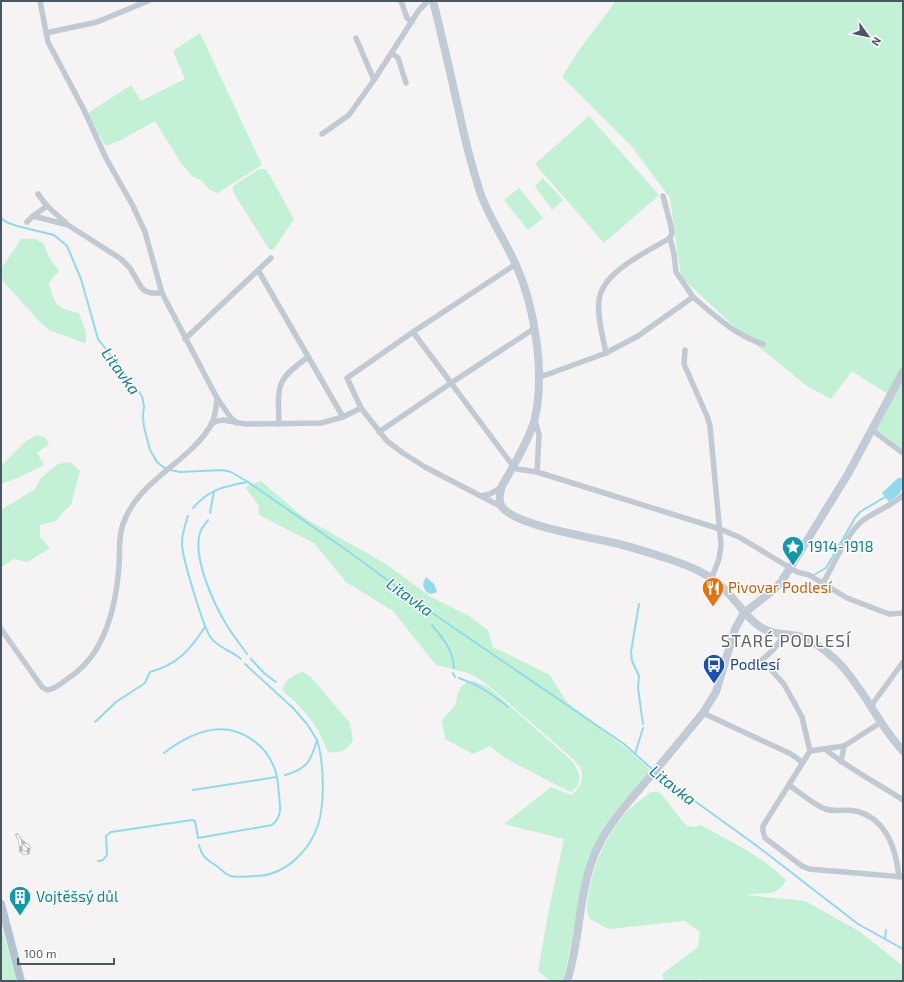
<svg xmlns="http://www.w3.org/2000/svg" width="904" height="982" viewBox="0 0 904 982" font-family="'Exo 2',sans-serif">
  <style>
    .green { fill: #c3f1d5 }
    .water { fill: #90daee }
    .lines { fill: none; stroke-linecap: round; stroke-linejoin: round }
    .stream { stroke: #90daee; stroke-width: 2 }
    .street { stroke: #c1cad2; stroke-width: 5.5 }
    .secondary { stroke: #c1cbd6; stroke-width: 8 }
    .primary { stroke: #b3c2d1; stroke-width: 8 }
    .rail-casing { stroke: #b5b8bd; stroke-width: 3.5 }
    .rail { stroke: #fff; stroke-width: 2; stroke-dasharray: 6; stroke-linecap: butt }
    .labels { text-anchor: middle; stroke-width: 3; stroke-linejoin: round; paint-order: stroke }
    .culture-label { font-size: 15px; fill: #0d838f; stroke: #fff; text-anchor: start }
    .food-label { font-size: 15px; fill: #c56008; stroke: #fff; text-anchor: start }
    .transit-label { font-size: 15px; fill: #164399; stroke: #fff; text-anchor: start }
    .water-label { font-size: 16px; font-style: italic; fill: #0c7c9b; stroke: #fff }
    .quarter-label { font-size: 17px; letter-spacing: 1px; fill: #5f6368; stroke: #fff }
  </style>
  <rect width="100%" height="100%" fill="#f5f3f3"/>
  <g class="green">
    <path d="M616 1H903V449L876 429 892 397 852 371 831 399 807 386 739 331 681 277 670 198 633 148 562 77 579 50Z"/>
    <path d="M200 33 262 165 218 193 210 190 201 180 192 176 181 163 155 121 121 140 106 146 103 142 88 113 131 85 141 101 185 79 173 51Z"/>
    <path d="M589 116 659 195 604 243 535 164Z"/>
    <path d="M259 169H266L294 219 274 249 270 250 267 246 233 192V186Z"/>
    <path d="M543 178 563 200 552 210 535 186Z"/>
    <path d="M519 188 543 218 528 230 504 200Z"/>
    <path d="M21 239H35L43 243 50 259 59 271 54 276 49 284C55 306 57 308 79 313L86 333V342L84 343 49 330 41 323 3 281 1 269Z"/>
    <path d="M37 435 46 438 49 444 37 453 44 465 20 477 1 484V466L26 441Z"/>
    <path d="M70 462 80 471 71 505 63 512 56 521 40 525V537L50 548 27 562 14 559 1 567V510L35 489 41 478 58 464Z"/>
    <path d="M261 481 303 517 386 564 431 597 469 616 488 630 493 647 550 675 566 701 629 751 650 770 614 814 588 862 563 981H550L538 971 548 914 564 839 504 824 551 787 571 795C580 790 585 776 580 767 578 764 575 762 573 759L489 686 476 677 465 672 436 665 393 611 346 582 314 543 259 515V506L245 487Z"/>
    <path d="M303 672 310 676 350 723 353 740C347 750 340 754 328 752 317 724 305 710 283 691 283 680 294 675 303 672Z"/>
    <path d="M474 681 488 687 501 698 571 760C579 770 585 783 571 792L568 791 505 758 490 746 473 754 445 739 442 720 456 704 457 696 461 687 467 682Z"/>
    <path d="M651 792H659C669 802 676 815 687 826L695 827 700 825C730 841 762 856 786 880 777 899 762 891 746 895L805 901 859 931 903 966V981H703L701 979 693 981H664L662 974 698 947 700 932 685 921 609 929 590 919C589 917 588 914 587 911 586 907 588 902 588 898 592 868 605 837 625 814 632 806 642 799 651 792Z"/>
    <path d="M1 926 17 981H1Z"/>
  </g>
  <g class="water">
    <path d="M898 478H903C903 492 900 494 889 502L882 493Z"/>
    <path d="M426 577 434 584 437 592C429 596 425 593 423 584Z"/>
  </g>
  <g class="lines">
    <g class="stream">
      <path d="M1 218 6 222 17 226 54 235 67 246 81 279 98 339 142 396 144 406 143 416 144 427 150 450 157 462 163 467 170 470 180 472 223 470 231 472 248 482 345 549 438 617 624 744 653 770"/>
      <path d="M193 508C209 489 226 486 248 482"/>
      <path d="M210 513 214 491"/>
      <path d="M188 516C185 525 182 533 182 542 181 555 204 629 211 638 219 648 232 651 241 659"/>
      <path d="M208 520C206 523 203 526 201 530 191 555 213 602 226 624 232 634 240 644 247 654"/>
      <path d="M814 575 826 568 855 518 860 512 885 497"/>
      <path d="M639 604 631 652 632 661 639 676 638 688 643 724"/>
      <path d="M432 625C443 639 453 649 454 668"/>
      <path d="M251 659 265 674 276 682"/>
      <path d="M245 664 293 708 307 724 317 740C311 761 307 769 285 775"/>
      <path d="M453 673 455 677"/>
      <path d="M459 678C480 686 491 693 508 707"/>
      <path d="M95 722 116 702 145 683 150 672C177 665 190 650 205 627"/>
      <path d="M635 754 643 728"/>
      <path d="M656 773 757 846 858 924 903 949"/>
      <path d="M193 790 277 777"/>
      <path d="M199 845C203 859 207 859 218 867 222 870 226 875 231 876 238 878 248 876 255 876 284 876 309 852 318 825 325 804 324 762 317 740"/>
      <path d="M98 861 103 860 107 855 106 836 111 832 192 820 195 821 198 838 272 825C283 815 280 808 279 795 278 785 278 774 273 765 269 755 260 745 251 739 222 719 190 733 164 753"/>
      <path d="M885 938 886 930"/>
    </g>
    <g class="street">
      <path d="M40 1 48 42 84 110 106 158 133 206 145 232 162 293 217 398 231 418 237 423"/>
      <path d="M401 1 407 18 412 22"/>
      <path d="M46 33 97 22 148 1"/>
      <path d="M356 38 374 80"/>
      <path d="M392 53 398 58 406 83"/>
      <path d="M322 134 349 115 374 80 419 10 428 1"/>
      <path d="M38 194 47 206 66 223"/>
      <path d="M33 216 68 225 121 259 130 268 141 287 145 291 151 293H162"/>
      <path d="M27 222 33 216 47 206"/>
      <path d="M258 270 343 417"/>
      <path d="M693 297C714 315 736 336 763 344"/>
      <path d="M413 332 516 264"/>
      <path d="M185 339 271 258"/>
      <path d="M685 350 684 364 707 416 710 426 721 545 719 559 712 577"/>
      <path d="M606 353C603 337 597 318 599 301 601 272 647 252 670 238"/>
      <path d="M538 376 546 375 606 353 638 336 693 297 676 272 674 254 670 238 672 233 671 226 663 196"/>
      <path d="M361 408 347 378 413 332 513 466 517 469 537 472 720 529 739 537 797 572 809 575 847 598 889 614 903 613"/>
      <path d="M535 420 539 435 537 472"/>
      <path d="M211 424 217 421 223 420 246 424 321 423 343 417 361 408 387 441 403 453 425 467 502 507"/>
      <path d="M279 424C278 385 275 381 308 357"/>
      <path d="M872 430 903 453"/>
      <path d="M379 432 451 383 535 328"/>
      <path d="M481 496 490 494 502 487"/>
      <path d="M823 583C834 565 845 536 861 522 874 511 891 507 903 495"/>
      <path d="M1 629 42 687 47 690C55 690 64 681 70 677 106 653 116 606 119 566 120 552 118 537 123 524 138 480 189 463 211 425 216 416 216 407 217 398"/>
      <path d="M784 635 774 649 762 660 784 684 802 717 810 751 763 826V831L765 838 802 866 809 869 903 877"/>
      <path d="M871 706 903 662"/>
      <path d="M703 713 791 754 802 762"/>
      <path d="M825 749C849 769 877 783 903 800"/>
      <path d="M810 751 844 746 880 723"/>
      <path d="M841 762 844 746"/>
      <path d="M789 785C800 793 813 804 825 809 835 812 847 809 856 811 887 819 896 849 899 877"/>
    </g>
    <g class="secondary">
      <path d="M433 1C442 36 450 72 458 107 464 136 471 164 480 192 489 218 505 240 516 265 535 307 545 373 535 418 530 439 512 468 502 486 500 493 498 500 502 507 516 526 595 538 619 544 635 548 650 553 666 558 690 566 711 574 728 593 739 604 746 617 759 626 777 639 795 630 813 642 822 648 831 655 839 663 864 689 878 724 903 751"/>
      <path d="M567 981C580 942 578 900 592 861 603 829 627 804 648 779 667 757 685 735 703 713L716 692 735 629 744 613 771 592 781 582 790 568 848 474 903 372"/>
    </g>
    <path class="primary" d="M1 904 21 981"/>
    <g class="rail-casing">
      <path id="rail" d="M17 835 20 840 29 847 28 853H24L21 851 20 840"/>
    </g>
    <use href="#rail" class="rail"/>
  </g>
  <defs>
    <g id="sight-pin" transform="scale(1.15)"><path d="M0 17L-7.5 6A9.5 9.5 0 1 1 7.5 6Z" fill="#0f9aa8" stroke="#fff"/><path d="M0-6L1.8-2.2L6-1.7L2.9 1.2L3.7 5.4L0 3.3L-3.7 5.4L-2.9 1.2L-6-1.7L-1.8-2.2Z" fill="#fff"/></g>
    <g id="restaurant-pin" transform="scale(1.15)"><path d="M0 17L-7.5 6A9.5 9.5 0 1 1 7.5 6Z" fill="#e8710a" stroke="#fff"/><path d="M-5-6h1v4h1v-4h1v4h1v-4h1v5L-1.5 .5V6h-2V.5L-5-1ZM5-6V6H3V1.5H1.5Q1.5-4 5-6Z" fill="#fff"/></g>
    <g id="bus-pin" transform="scale(1.15)"><path d="M0 17L-7.5 6A9.5 9.5 0 1 1 7.5 6Z" fill="#1a4fb4" stroke="#fff"/><path d="M-5-6H5V4H4V6H2V4H-2V6H-4V4H-5ZM-3.5-4V0h7V-4ZM-3.5 1.2v1.5H-2V1.2ZM2 1.2v1.5H3.5V1.2Z" fill="#fff"/></g>
    <g id="building-pin" transform="scale(1.15)"><path d="M0 17L-7.5 6A9.5 9.5 0 1 1 7.5 6Z" fill="#0f9aa8" stroke="#fff"/><path d="M-4-6H4V6H1V3H-1V6H-4ZM-2.5-4.3h1.7v1.8h-1.7ZM.8-4.3h1.7v1.8H.8ZM-2.5-1h1.7V.8h-1.7ZM.8-1h1.7V.8H.8Z" fill="#fff"/></g>
  </defs>
  <g fill-rule="evenodd">
    <use href="#sight-pin" x="793" y="547"/>
    <use href="#restaurant-pin" x="713" y="588"/>
    <use href="#bus-pin" x="714" y="665"/>
    <use href="#building-pin" x="20" y="897"/>
  </g>
  <g class="labels">
    <g class="culture-label">
      <text x="808" y="552">1914-1918</text>
      <text x="36" y="902">Vojtěšsý důl</text>
    </g>
    <g class="food-label">
      <text x="728" y="593">Pivovar Podlesí</text>
    </g>
    <g class="transit-label">
      <text x="730" y="670">Podlesí</text>
    </g>
    <g class="water-label">
      <text transform="translate(121 371) rotate(54)" y="6">Litavka</text>
      <text transform="translate(410 597) rotate(36)" y="6">Litavka</text>
      <text transform="translate(673 785) rotate(38)" y="6">Litavka</text>
    </g>
    <g class="quarter-label">
      <text x="786" y="647">STARÉ PODLESÍ</text>
    </g>
  </g>
  <rect width="904" height="982" fill="none" stroke="#4a5661" stroke-width="4"/>
  <g transform="translate(868 36) rotate(123)" stroke="#ffffff" stroke-width="3" paint-order="stroke">
  <path d="M0-3L7 15L0 10L-7 15Z" fill="#4a5661"/>
  <text y="-6" font-size="11" font-weight="bold" text-anchor="middle" fill="#4a5661">N</text>
  </g>
  <path d="M18 958v6h96v-6" fill="none" stroke="#4a5661" stroke-width="2"/>
  <text x="24" y="958" font-size="12" fill="#4a5661" stroke="#ffffff" stroke-width="3" paint-order="stroke">100 m</text>
</svg>
